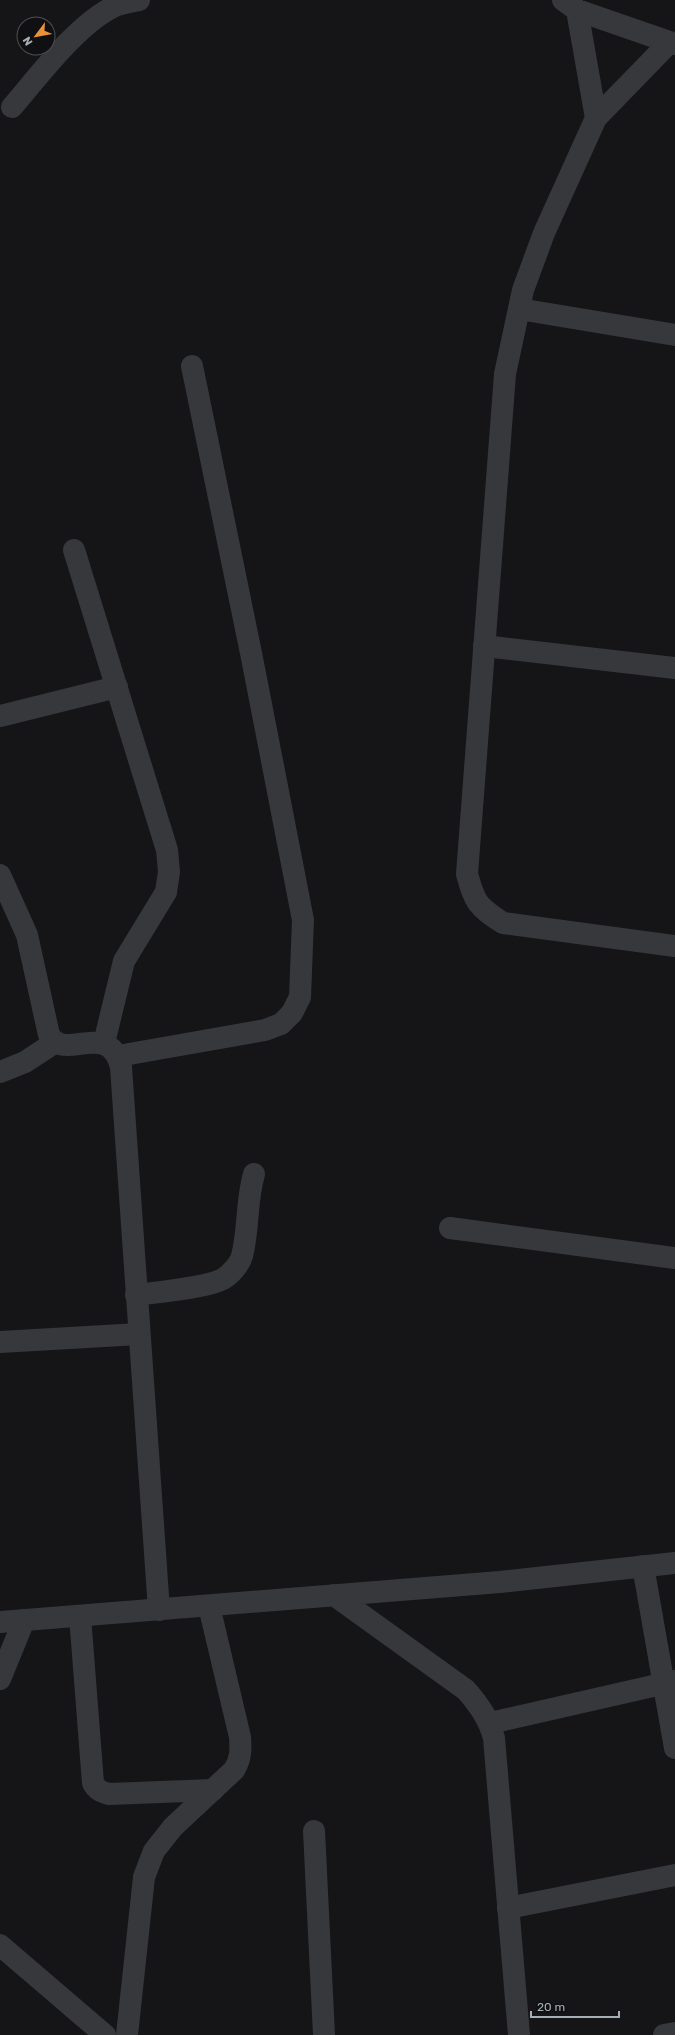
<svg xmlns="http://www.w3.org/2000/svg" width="675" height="2035" viewBox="0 0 675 2035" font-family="Rubik,sans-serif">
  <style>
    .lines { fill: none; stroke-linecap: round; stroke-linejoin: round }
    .minor { stroke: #36383c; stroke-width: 22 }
  </style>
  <rect width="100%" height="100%" fill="#151517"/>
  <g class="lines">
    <g class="minor">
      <path d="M563 0 577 10 675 44"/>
      <path d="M577 10 596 118 544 233 523 290 505 374 467 874C475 903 477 906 503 923L675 946"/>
      <path d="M12 107C38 77 78 23 115 6 122 3 131 2 139 0"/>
      <path d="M596 118 669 43"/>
      <path d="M519 309 675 335"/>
      <path d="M74 550 167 850 169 872 166 892 124 961 104 1043"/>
      <path d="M484 646 675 668"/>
      <path d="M0 716 117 687"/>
      <path d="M0 875 27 935 49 1035C64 1063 108 1018 121 1067L159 1610"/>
      <path d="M118 1056 265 1030 281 1024 292 1013 300 997 303 920 252 658 192 366"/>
      <path d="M0 1072 25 1062 54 1043"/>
      <path d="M450 1228 675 1258"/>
      <path d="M136 1295C158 1292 206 1288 223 1279 230 1275 240 1264 242 1256 249 1229 246 1201 254 1174"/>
      <path d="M0 1342 139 1334"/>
      <path d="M643 1566 675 1748"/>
      <path d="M334 1595 466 1690C479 1705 489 1719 494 1738L519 2035"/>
      <path d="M80 1616 93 1783C97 1790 101 1792 109 1794L213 1790"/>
      <path d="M0 1622 500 1582 675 1563"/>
      <path d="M0 1679 24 1620"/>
      <path d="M490 1723 675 1681"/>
      <path d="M314 1831 324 2035"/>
      <path d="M508 1908 675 1875"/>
      <path d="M0 1945 105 2035"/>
      <path d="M127 2035 144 1877 154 1851 173 1827 234 1770C241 1759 241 1750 240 1737L209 1606"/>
      <path d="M664 2035 675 2033"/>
    </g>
  </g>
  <g transform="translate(36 36) rotate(238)"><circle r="19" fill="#101012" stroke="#4c5054"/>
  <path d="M0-3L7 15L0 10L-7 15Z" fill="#ea9239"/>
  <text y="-6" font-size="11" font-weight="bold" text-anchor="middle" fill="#a7afb6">N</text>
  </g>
  <path d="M531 2011v6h88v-6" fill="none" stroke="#a7afb6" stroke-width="2"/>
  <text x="537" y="2011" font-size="12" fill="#a7afb6" stroke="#101012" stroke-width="3" paint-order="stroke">20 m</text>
</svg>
